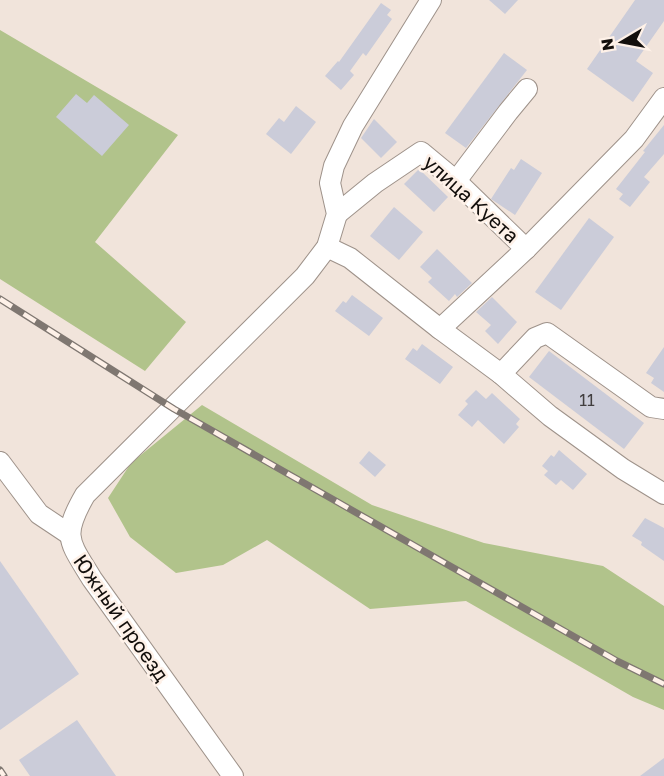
<svg xmlns="http://www.w3.org/2000/svg" width="664" height="776" viewBox="0 0 664 776" font-family="'Golos Text',sans-serif">
  <style>
    .green { fill: #b1c38b }
    .building { fill: #cbccd9 }
    .lines { fill: none; stroke-linecap: round; stroke-linejoin: round }
    .minor-casing { stroke: #9e928a; stroke-width: 22 }
    .minor { stroke: #fff; stroke-width: 20 }
    .rail-casing { stroke: #7f7771; stroke-width: 7 }
    .rail { stroke: #fef1e8; stroke-width: 4.5; stroke-dasharray: 14; stroke-linecap: butt }
    .labels { text-anchor: middle; stroke-width: 5; stroke-linejoin: round; paint-order: stroke }
    .number-label { font-size: 16px; fill: #413e3f }
    .street-label { font-size: 20px; fill: #130f0c; stroke: #fef1e8 }
  </style>
  <rect width="100%" height="100%" fill="#f1e4db"/>
  <g class="green">
    <path d="M0 30 178 135 95 242 186 322 145 371 0 279Z"/>
    <path d="M202 405 372 505 484 543 603 566 664 606V710L633 697 466 601 370 609 267 540 223 565 176 573 130 537 108 498 131 463Z"/>
  </g>
  <g class="building">
    <path d="M489 0H518L505 14Z"/>
    <path d="M635 0H664V21L636 61 653 73 633 102 587 69Z"/>
    <path d="M381 3 391 10 387 15 392 19 366 56 363 53 350 71 354 75 341 90 325 76 338 61 339 62Z"/>
    <path d="M504 53 527 70 466 148 445 133Z"/>
    <path d="M76 94 87 103 94 95 129 125 102 156 56 117Z"/>
    <path d="M296 106 316 122 291 154 266 134 279 118 284 122Z"/>
    <path d="M374 119 397 142 381 158 361 138Z"/>
    <path d="M664 125V154L644 177 650 182 630 207 619 199 623 194 616 189 645 152 643 151Z"/>
    <path d="M521 159 542 173 515 215 491 199 511 168 514 170Z"/>
    <path d="M419 169 448 197 434 212 404 184Z"/>
    <path d="M394 207 423 232 399 260 370 236Z"/>
    <path d="M589 218 614 237 561 310 535 292Z"/>
    <path d="M437 249 472 283 457 297 455 294 449 301 428 282 432 278 420 267Z"/>
    <path d="M352 295 383 318 369 336 335 311 343 301 346 303Z"/>
    <path d="M492 297 517 322 498 344 485 331 491 325 476 312Z"/>
    <path d="M422 344 453 367 440 384 405 359 413 348 417 351Z"/>
    <path d="M664 347V392L651 383 654 378 646 373Z"/>
    <path d="M549 351 644 423 624 449 529 377Z"/>
    <path d="M476 390 486 399 492 393 520 419 516 424 519 427 504 444 478 420 472 427 458 415 468 404 465 401Z"/>
    <path d="M559 450 587 474 573 490 561 480 556 485 544 475 548 471 542 466 551 455 554 457Z"/>
    <path d="M369 451 386 465 375 477 359 463Z"/>
    <path d="M645 518 664 528V561L641 545 642 542 632 536Z"/>
    <path d="M0 561 79 674 0 730Z"/>
    <path d="M77 720 116 776H30L19 760Z"/>
    <path d="M664 758V776H640Z"/>
  </g>
  <g class="lines">
    <g class="minor-casing">
      <g id="minor">
        <path d="M456 181 508 112 527 89"/>
        <path d="M337 214 375 183 421 152 456 181 526 249 634 139 664 98"/>
        <path d="M327 247 350 258 440 329 501 374 550 416 623 469 664 494"/>
        <path d="M440 329 526 249"/>
        <path d="M501 374 535 338 547 333 651 407 664 409"/>
        <path d="M0 462 39 514 69 534"/>
        <path d="M233 776 92 579C69 541 61 537 85 495L305 276 327 247 337 214 330 183 334 166 353 126 431 0"/>
      </g>
    </g>
    <use href="#minor" class="minor"/>
    <g class="rail-casing">
      <g id="rail">
        <path d="M0 299 174 409 617 661 664 684"/>
        <path d="M0 770 4 776"/>
      </g>
    </g>
    <use href="#rail" class="rail"/>
  </g>
  <g class="labels">
    <g class="number-label">
      <text x="587" y="406">11</text>
    </g>
    <g class="street-label">
      <text transform="translate(471 199) rotate(42)" y="7">улица Куета</text>
      <text transform="translate(121 618) rotate(55)" y="7">Южный проезд</text>
    </g>
  </g>
  <g transform="translate(622 42) rotate(260)" stroke="#fef1e8" stroke-width="4.5" paint-order="stroke">
  <path d="M0-4.5L10 22L0 15L-10 22Z" fill="#130f0c"/>
  <text y="-9" font-size="16" font-weight="bold" text-anchor="middle" fill="#130f0c">N</text>
  </g>
</svg>
